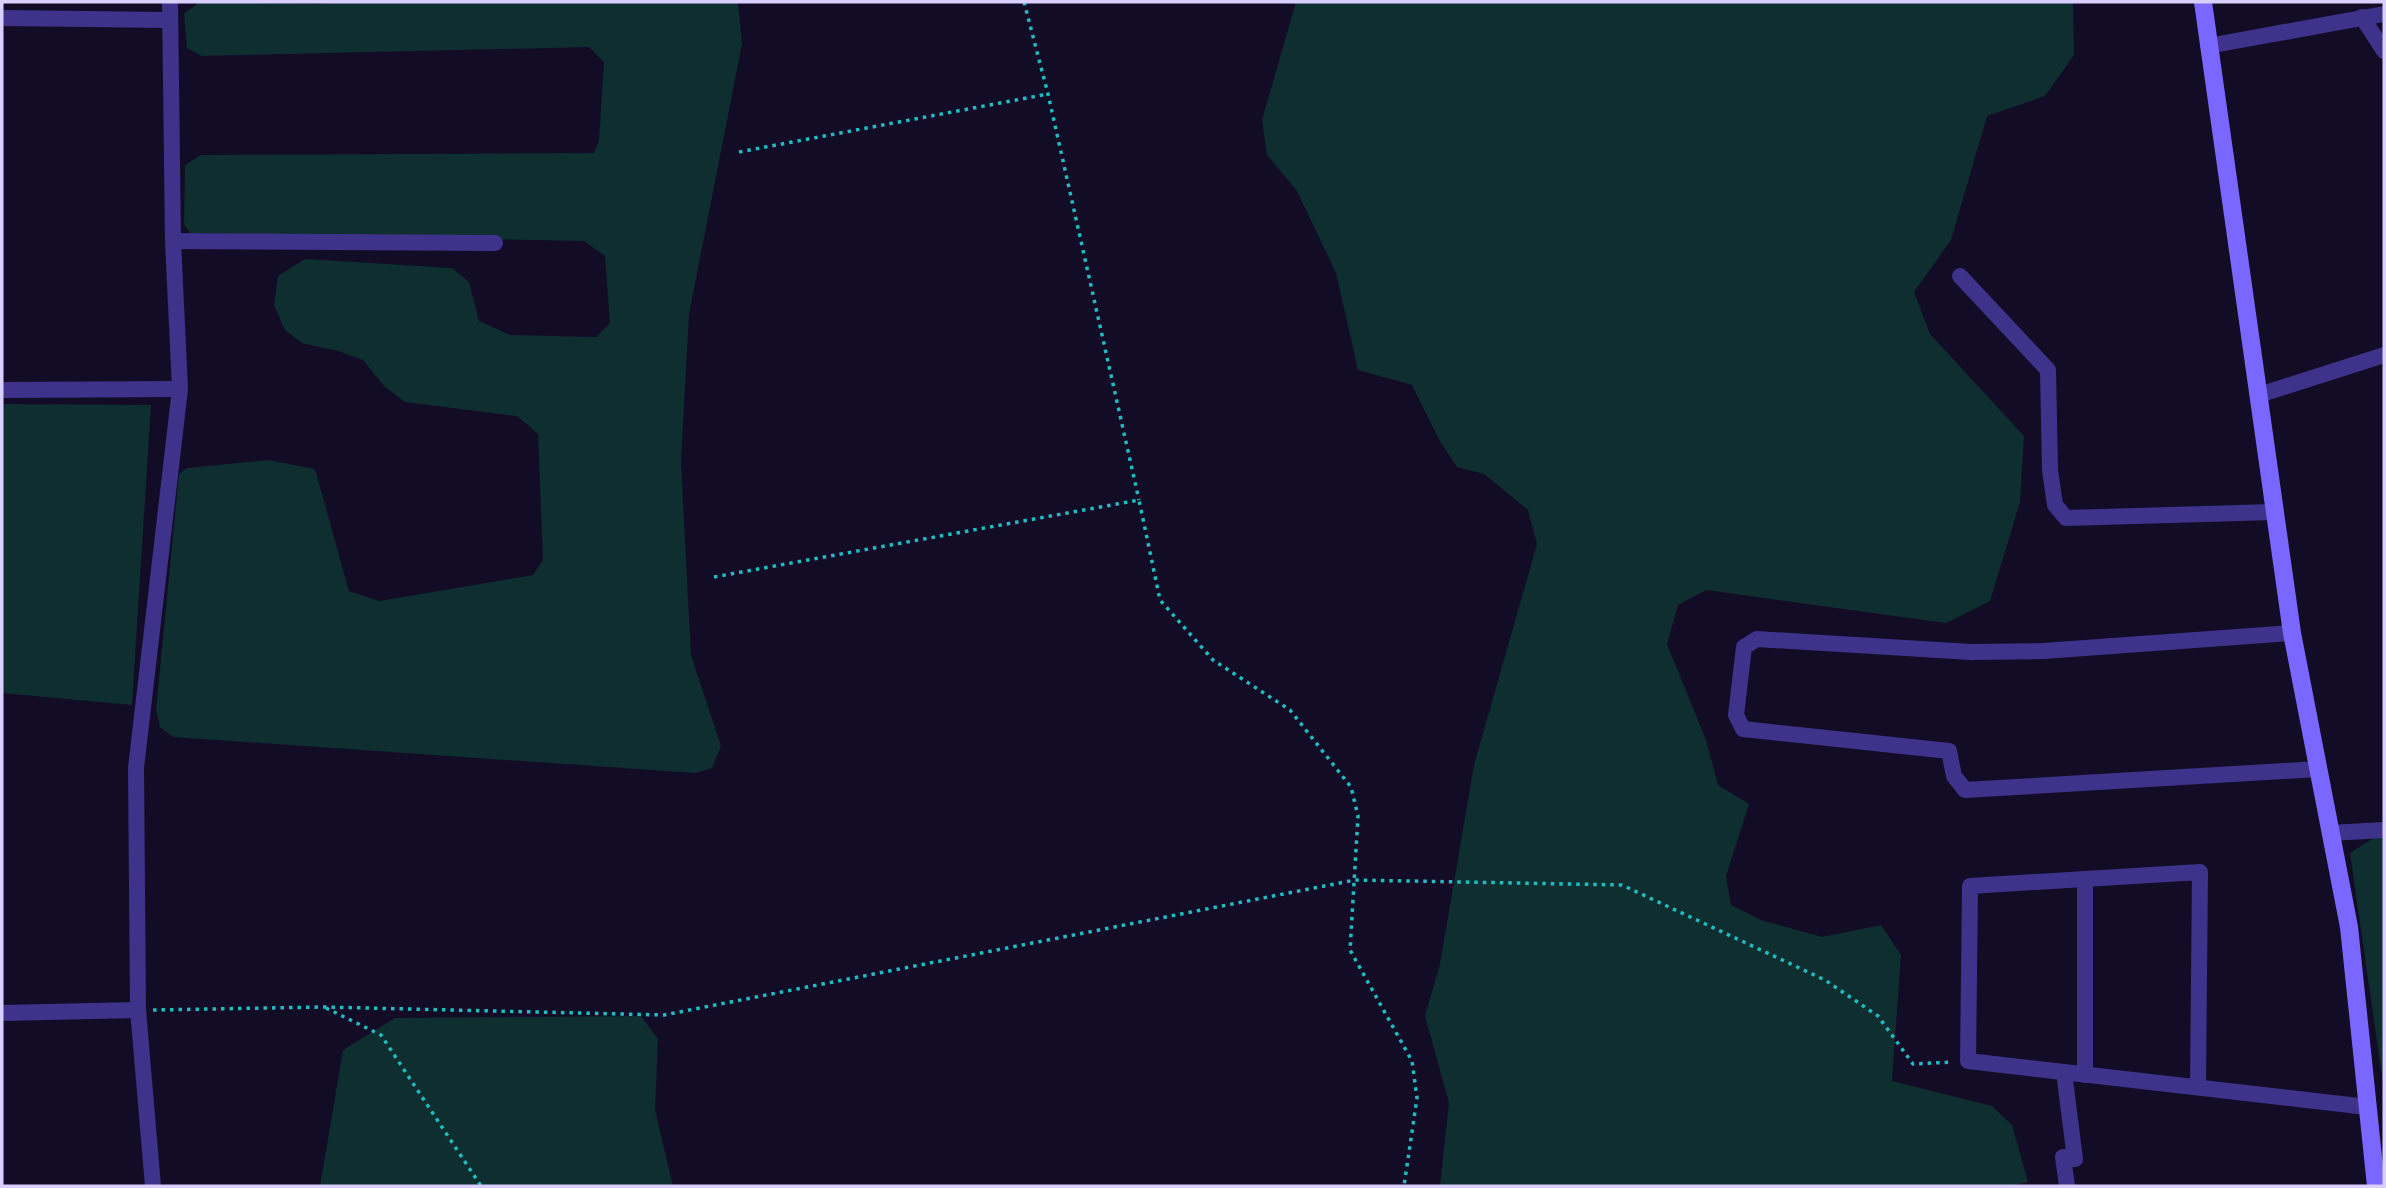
<svg xmlns="http://www.w3.org/2000/svg" width="2386" height="1188" viewBox="0 0 2386 1188" font-family="'DM Sans',sans-serif">
  <style>
    .green { fill: #0e2e30 }
    .lines { fill: none; stroke-linecap: round; stroke-linejoin: round }
    .path { stroke: #21bcc2; stroke-width: 3.5; stroke-dasharray: 3.5 5; stroke-linecap: butt }
    .street { stroke: #3e328a; stroke-width: 16 }
    .secondary { stroke: #7a67ff; stroke-width: 18 }
  </style>
  <rect width="100%" height="100%" fill="#130c26"/>
  <g class="green">
    <path d="M199 2 322 4 326 2H738L742 44 689 314 681 462 691 655 721 746 712 768 696 773 173 737 160 727 156 710 179 474 187 468 268 460 315 469 349 591 379 601 533 575 543 560 538 434 517 416 405 402 384 386 363 360 338 351 302 343 285 330 274 305 278 276 305 259 452 268 469 282 479 321 510 335 596 337 610 323 605 256 584 241 190 233 184 224 185 165 201 155 594 153 599 140 604 62 589 47 202 56 187 48 184 14Z"/>
    <path d="M1296 2H2073L2074 55 2045 96 1987 116 1951 240 1914 292 1930 334 2024 436 2020 502 1990 601 1946 623 1706 590 1678 605 1667 644 1706 740 1718 785 1749 804 1726 876 1731 905 1761 920 1822 937 1881 925 1901 955 1892 1081 1992 1106 2012 1125 2028 1182 2011 1186H1440L1449 1103 1425 1016 1440 964 1474 765 1537 544 1528 510 1484 474 1457 467 1440 441 1412 385 1358 370 1336 273 1297 191 1267 155 1262 120Z"/>
    <path d="M2 404 151 405 132 705 2 693Z"/>
    <path d="M2380 834 2384 835V1090L2350 853Z"/>
    <path d="M641 1016 658 1039 655 1110 673 1186H320L343 1050 395 1018Z"/>
  </g>
  <g class="lines">
    <g class="path">
      <path d="M1024 2 1048 94 1139 500"/>
      <path d="M739 152 1048 94"/>
      <path d="M714 577 1139 500 1160 600 1213 660 1290 710 1351 787 1358 816 1350 950 1412 1061 1417 1098 1404 1186"/>
      <path d="M326 1008 381 1035 481 1186"/>
      <path d="M153 1010 324 1007 664 1015 1355 880 1622 885 1825 980 1878 1016 1913 1064 1952 1062"/>
    </g>
    <g class="street">
      <path d="M2362 17 2384 51"/>
      <path d="M2 18 170 20"/>
      <path d="M2208 46 2384 14"/>
      <path d="M173 241 495 243"/>
      <path d="M1960 276 2048 370 2050 470 2055 505 2066 518 2274 512"/>
      <path d="M2 390 180 389"/>
      <path d="M2259 395 2384 355"/>
      <path d="M2292 633 2044 651 1971 652 1757 639 1744 647 1736 715 1743 729 1949 751 1954 776 1965 790 2318 769"/>
      <path d="M2330 833 2384 830"/>
      <path d="M2 1013 138 1010"/>
      <path d="M2064 1072 2075 1159 2063 1157 2067 1186"/>
      <path d="M2085 1075V879"/>
      <path d="M2198 1086 2200 872 1970 886 1968 1061 2367 1107"/>
      <path d="M153 1186 138 1010 136 768 180 389 173 241 170 2"/>
    </g>
    <path class="secondary" d="M2203 2 2292 633 2349 927 2376 1186"/>
  </g>
  <rect width="2386" height="1188" fill="none" stroke="#dad0ff" stroke-width="7"/>
</svg>
